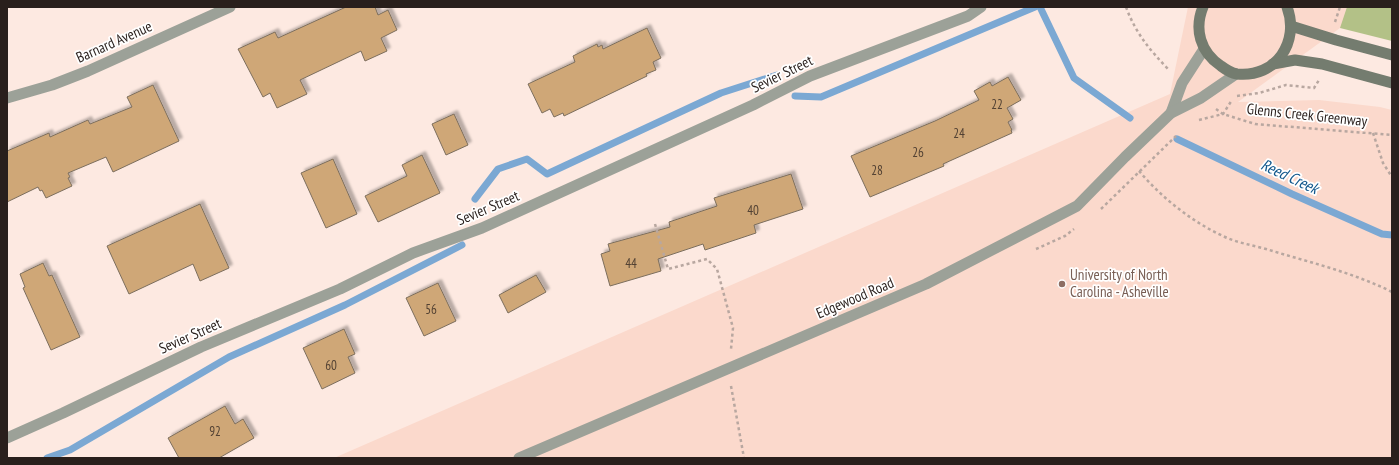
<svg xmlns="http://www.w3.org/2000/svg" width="1399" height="465" viewBox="0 0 1399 465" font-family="'PT Sans Narrow',sans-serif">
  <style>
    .built { fill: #fbd9cc }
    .forest { fill: #b3c187 }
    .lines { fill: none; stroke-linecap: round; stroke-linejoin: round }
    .stream { stroke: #7ba8d3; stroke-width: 7 }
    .building { fill: #cfa777; stroke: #7c6e5d; filter: url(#shadow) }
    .path { stroke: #b8a7a0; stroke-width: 2.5; stroke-dasharray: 3 3; stroke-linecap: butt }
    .minor { stroke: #9ca198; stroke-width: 11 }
    .secondary { stroke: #747c6f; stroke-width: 11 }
    .education-dot { fill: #8d6e63; stroke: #fff; stroke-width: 1.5 }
    .labels { text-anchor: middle; stroke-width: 3.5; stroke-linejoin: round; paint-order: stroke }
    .number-label { font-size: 13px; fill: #524133 }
    .street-label { font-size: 15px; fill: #291f1c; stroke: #fff }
    .education-label { font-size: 15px; fill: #785e54; stroke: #fff; text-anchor: start }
    .water-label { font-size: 16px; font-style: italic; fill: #11578c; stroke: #fff }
  </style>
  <defs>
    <filter id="shadow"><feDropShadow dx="3.5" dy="-3.5" stdDeviation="1" flood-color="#0004"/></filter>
  </defs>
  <rect width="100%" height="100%" fill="#fde9e1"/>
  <path class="built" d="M1188 7H1387L1340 28 1238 102 1319 100 1380 107 1392 110V458H334L1170 94Z"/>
  <path class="forest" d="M1347 7H1392V41L1340 28Z"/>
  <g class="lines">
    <g class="stream">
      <path d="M1040 7 1074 78 1130 118"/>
      <path d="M795 96 821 97 1035 7"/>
      <path d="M1177 139 1292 194 1382 234 1392 235"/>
      <path d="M475 199 498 169 527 159 547 174 721 93 777 75"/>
      <path d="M47 458 70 450 229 357 345 305 462 245"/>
    </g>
  </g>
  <g class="building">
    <path d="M346 7H375L378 15 388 10 397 30 381 38 387 51 365 61 361 51 300 80 307 94 277 108 270 93 263 97 238 49 275 32 278 38Z"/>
    <path d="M647 28 661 58 653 62 656 70 646 74 647 76 564 116 563 113 554 117 550 109 542 113 528 84 575 62 573 56 597 44 598 47 602 45 603 49Z"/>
    <path d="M1008 77 1021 100 1007 108 1013 119 1008 122 1012 130H1011L1012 133 943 164 944 166 870 197 851 156 935 121 979 100 974 91 990 82 992 86Z"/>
    <path d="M153 85 179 141 113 172 106 157 68 173 70 177 68 178 72 186 46 198 42 190 40 191 38 187 7 202V151L49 133 50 137 88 120 90 124 132 107 127 97Z"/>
    <path d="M454 114 468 145 446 155 432 124Z"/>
    <path d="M422 155 440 193 378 222 365 196 407 176 402 165Z"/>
    <path d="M333 159 357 214 326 228 301 173Z"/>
    <path d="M791 174 803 209 754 225 756 233 705 250 703 244 658 259 661 271 610 286 601 254 610 251 608 244 670 227 669 222 717 206 714 198Z"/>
    <path d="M200 204 229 268 200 281 193 264 129 294 107 246Z"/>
    <path d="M43 263 49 276 52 275 80 337 51 350 23 288 25 287 20 274Z"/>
    <path d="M536 275 546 292 508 313 499 295Z"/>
    <path d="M438 283 456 321 424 336 406 298Z"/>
    <path d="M344 329 355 354 348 357 355 373 322 389 303 348Z"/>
    <path d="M225 406 235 424 243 419 254 438 219 458H179L168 438Z"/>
  </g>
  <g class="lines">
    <g class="path">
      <path d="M1126 7C1136 34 1150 50 1169 70"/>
      <path d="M1335 22 1340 7"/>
      <path d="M1237 96 1259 93 1286 85 1314 88 1319 80"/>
      <path d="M1216 109 1223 114 1255 124 1392 135"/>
      <path d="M1199 120 1223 114 1232 100"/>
      <path d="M1373 133 1383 163 1392 177"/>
      <path d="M1139 171C1162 198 1192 222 1225 237 1238 243 1252 245 1266 249 1308 262 1352 272 1392 292"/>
      <path d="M1101 209 1176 136"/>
      <path d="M655 224 668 269 707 259 717 269 733 328 731 349"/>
      <path d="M1036 249 1065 236 1074 229"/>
      <path d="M731 386 744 458"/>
    </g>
    <g class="minor">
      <path d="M7 98 52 85 88 71 230 7"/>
      <path d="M1171 113 1182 83 1204 49"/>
      <path d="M7 438 63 413 201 347 340 289 413 253 482 228 753 105 810 76 968 16 981 7"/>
      <path d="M519 458 926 284 1077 206 1125 157 1171 113 1201 98 1236 74"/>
    </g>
    <g class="secondary">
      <path d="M1203 7C1194 29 1200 52 1221 66 1225 69 1231 73 1237 74 1276 78 1300 42 1287 7"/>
      <path d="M1291 26 1336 40 1392 55"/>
      <path d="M1273 64 1295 60 1322 64 1392 83"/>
    </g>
  </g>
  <circle class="education-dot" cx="1062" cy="284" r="4"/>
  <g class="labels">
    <g class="number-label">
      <text x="997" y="109">22</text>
      <text x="959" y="138">24</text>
      <text x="918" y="157">26</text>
      <text x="877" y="175">28</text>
      <text x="753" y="215">40</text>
      <text x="631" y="268">44</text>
      <text x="431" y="314">56</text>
      <text x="331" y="370">60</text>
      <text x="215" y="436">92</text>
    </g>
    <g class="street-label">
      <text transform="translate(114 42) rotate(-24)" y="5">Barnard Avenue</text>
      <text transform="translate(782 74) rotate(-26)" y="5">Sevier Street</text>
      <text transform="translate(1307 115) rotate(6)" y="5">Glenns Creek Greenway</text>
      <text transform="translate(488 208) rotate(-23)" y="5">Sevier Street</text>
      <text transform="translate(855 298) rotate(-23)" y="5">Edgewood Road</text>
      <text transform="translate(190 336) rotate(-24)" y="5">Sevier Street</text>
    </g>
    <g class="education-label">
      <text x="1070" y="280">University of North<tspan x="1070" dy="17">Carolina - Asheville</tspan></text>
    </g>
    <g class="water-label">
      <text transform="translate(1290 176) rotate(25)" y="6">Reed Creek</text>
    </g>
  </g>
  <rect width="1399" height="465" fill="none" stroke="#291f1c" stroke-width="16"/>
</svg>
